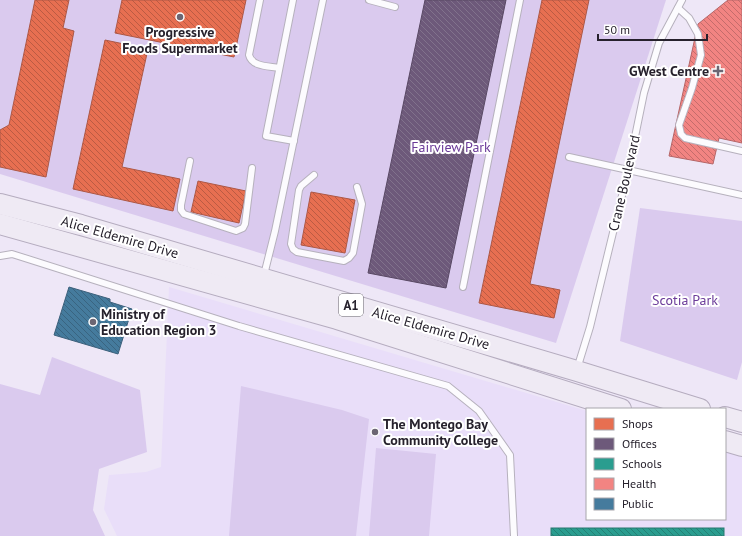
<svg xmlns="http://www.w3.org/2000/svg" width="742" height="536" viewBox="0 0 742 536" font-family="'PT Sans',sans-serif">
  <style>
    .built { fill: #e9def9 }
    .green { fill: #dacaee }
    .shops { fill: url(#shops-back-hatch); stroke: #ad5846 }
    .offices { fill: url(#offices-back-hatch); stroke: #584863 }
    .schools { fill: url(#schools-back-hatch); stroke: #297871 }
    .health { fill: url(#health-back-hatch); stroke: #b56668 }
    .public { fill: url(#public-back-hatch); stroke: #3c607b }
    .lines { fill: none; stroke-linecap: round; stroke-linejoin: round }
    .service-casing { stroke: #b6b1bd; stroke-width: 8 }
    .primary-casing { stroke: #b5acbf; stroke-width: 22 }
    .service { stroke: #fcfbfe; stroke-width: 6 }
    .primary { stroke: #efeaf4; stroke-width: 20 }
    .poi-dot { fill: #6c6673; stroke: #fff; stroke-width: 1.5 }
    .labels { text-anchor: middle; stroke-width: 4; stroke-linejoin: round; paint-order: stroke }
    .shield { fill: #fff; stroke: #67646b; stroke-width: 1 }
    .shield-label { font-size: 13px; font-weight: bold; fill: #26212c }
    .poi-label { font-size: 14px; font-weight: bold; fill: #26212c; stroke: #fff; text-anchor: start }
    .park-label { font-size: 14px; fill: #6b3b99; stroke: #fff }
    .street-label { font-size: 14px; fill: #26212c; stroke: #fff }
  </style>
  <defs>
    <pattern id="shops-back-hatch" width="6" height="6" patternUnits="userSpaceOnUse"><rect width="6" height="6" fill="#e76f51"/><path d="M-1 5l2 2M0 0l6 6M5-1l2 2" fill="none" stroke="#bb5b43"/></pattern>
    <pattern id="offices-back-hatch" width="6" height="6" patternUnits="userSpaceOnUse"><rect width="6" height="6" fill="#6d597a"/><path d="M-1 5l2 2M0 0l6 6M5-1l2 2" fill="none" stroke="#81728c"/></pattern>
    <pattern id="schools-back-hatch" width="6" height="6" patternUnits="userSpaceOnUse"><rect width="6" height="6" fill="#2a9d8f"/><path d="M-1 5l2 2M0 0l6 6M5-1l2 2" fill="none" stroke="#248075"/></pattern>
    <pattern id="health-back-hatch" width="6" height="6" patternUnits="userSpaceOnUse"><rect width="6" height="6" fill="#f28482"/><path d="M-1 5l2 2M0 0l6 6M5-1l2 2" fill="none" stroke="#c46c6b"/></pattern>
    <pattern id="public-back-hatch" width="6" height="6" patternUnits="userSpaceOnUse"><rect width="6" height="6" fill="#457b9d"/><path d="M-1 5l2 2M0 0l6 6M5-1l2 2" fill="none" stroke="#396480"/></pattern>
  </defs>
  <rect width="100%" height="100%" fill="#eee7f7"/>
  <path class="built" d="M169 287 587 411V519H725V452L742 457V536H117L104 509 109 475 146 472 161 467Z"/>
  <g class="green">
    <path d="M0 0H666L556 343 0 174Z"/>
    <path d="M640 208 742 221V362L737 380 620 341Z"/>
    <path d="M52 357 140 390 147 452 99 469 93 510 105 536H0V384L40 395Z"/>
    <path d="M241 386 342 410 369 419 356 536H229Z"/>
    <path d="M376 448 436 454 429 536H369Z"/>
  </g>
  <g class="shops">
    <path d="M35 0H69L63 28 74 31 46 177 0 167V130L9 125Z"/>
    <path d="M122 0H246L234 57 115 33Z"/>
    <path d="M542 0H589L530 284 560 290 554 318 479 303Z"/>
    <path d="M105 40 148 49 122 167 180 179 173 211 73 189Z"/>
    <path d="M198 181 246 191 239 223 191 212Z"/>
    <path d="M311 192 355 200 345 253 301 245Z"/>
  </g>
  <path class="offices" d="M425 0H506L446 288 368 273Z"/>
  <rect class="schools" x="551" y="528" width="173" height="8"/>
  <path class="health" d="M728 0H742V143L719 138 713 164 669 156 698 24Z"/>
  <path class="public" d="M69 287 110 299V302L132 309 118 354 54 335Z"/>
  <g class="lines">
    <g class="service-casing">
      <g id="service">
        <path d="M260 0 249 55C252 67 269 66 279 68"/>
        <path d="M293 0 266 136 294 141"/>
        <path d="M369 0 395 7"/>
        <path d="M678 8 689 18 698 34 701 55 692 88 679 125 681 134 685 138 742 151"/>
        <path d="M569 157 742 195"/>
        <path d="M190 161 181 205V210L184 214 236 231 243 228 245 224 252 168"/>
        <path d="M314 175 301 186 299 190 291 244 293 249 297 252 344 261 349 258 353 253 362 204 357 187"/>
        <path d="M0 256 12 254 239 326 448 386 479 411 510 455 514 536"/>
        <path d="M264 275 275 231 323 0"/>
        <path d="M463 287 520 0"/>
        <path d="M577 369 590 327 628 171 644 93 659 43 682 0"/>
      </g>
    </g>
    <g class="primary-casing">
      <g id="primary">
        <path d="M0 204 81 225 577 371 700 409"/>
        <path d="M0 224 337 319 621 409"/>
        <path d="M725 417 742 422"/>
        <path d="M725 441 742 446"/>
      </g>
    </g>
    <use href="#service" class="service"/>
    <use href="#primary" class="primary"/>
  </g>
  <g class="poi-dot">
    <circle cx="180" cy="17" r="4"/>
    <path d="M716 65h4v4h4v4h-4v4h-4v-4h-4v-4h4z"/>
    <circle cx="93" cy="322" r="4"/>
    <circle cx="375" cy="432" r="4"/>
  </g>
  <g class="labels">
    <rect class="shield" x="339" y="294" width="24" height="22" rx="3"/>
    <g class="shield-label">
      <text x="351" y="310">A1</text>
    </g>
    <g class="poi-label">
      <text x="180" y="37" text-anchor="middle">Progressive<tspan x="180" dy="16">Foods Supermarket</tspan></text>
      <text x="709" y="76" text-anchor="end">GWest Centre</text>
      <text x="101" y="319">Ministry of<tspan x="101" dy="16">Education Region 3</tspan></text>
      <text x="383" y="429">The Montego Bay<tspan x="383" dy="16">Community College</tspan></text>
    </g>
    <g class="park-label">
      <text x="451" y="152">Fairview Park</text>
      <text x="685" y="305">Scotia Park</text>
    </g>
    <g class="street-label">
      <text transform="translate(624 183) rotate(-77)" y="5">Crane Boulevard</text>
      <text transform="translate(120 237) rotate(16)" y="5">Alice Eldemire Drive</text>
      <text transform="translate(431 328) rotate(16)" y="5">Alice Eldemire Drive</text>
    </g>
  </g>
  <rect x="586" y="408" width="140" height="112" fill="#ffffff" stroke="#a8a6ab"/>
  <rect x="594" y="418" width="20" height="12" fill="#e76f51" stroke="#a8a6ab"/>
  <text x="622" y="428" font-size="12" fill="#26212c">Shops</text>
  <rect x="594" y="438" width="20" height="12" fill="#6d597a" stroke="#a8a6ab"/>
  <text x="622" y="448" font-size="12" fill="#26212c">Offices</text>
  <rect x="594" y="458" width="20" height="12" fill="#2a9d8f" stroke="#a8a6ab"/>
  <text x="622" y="468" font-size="12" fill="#26212c">Schools</text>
  <rect x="594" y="478" width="20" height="12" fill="#f28482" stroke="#a8a6ab"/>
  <text x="622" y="488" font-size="12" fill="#26212c">Health</text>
  <rect x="594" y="498" width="20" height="12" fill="#457b9d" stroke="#a8a6ab"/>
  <text x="622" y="508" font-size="12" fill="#26212c">Public</text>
  <path d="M598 34v6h109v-6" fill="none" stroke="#26212c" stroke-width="2"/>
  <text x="604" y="34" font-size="12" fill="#26212c" stroke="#ffffff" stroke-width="3" paint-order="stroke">50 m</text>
</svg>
